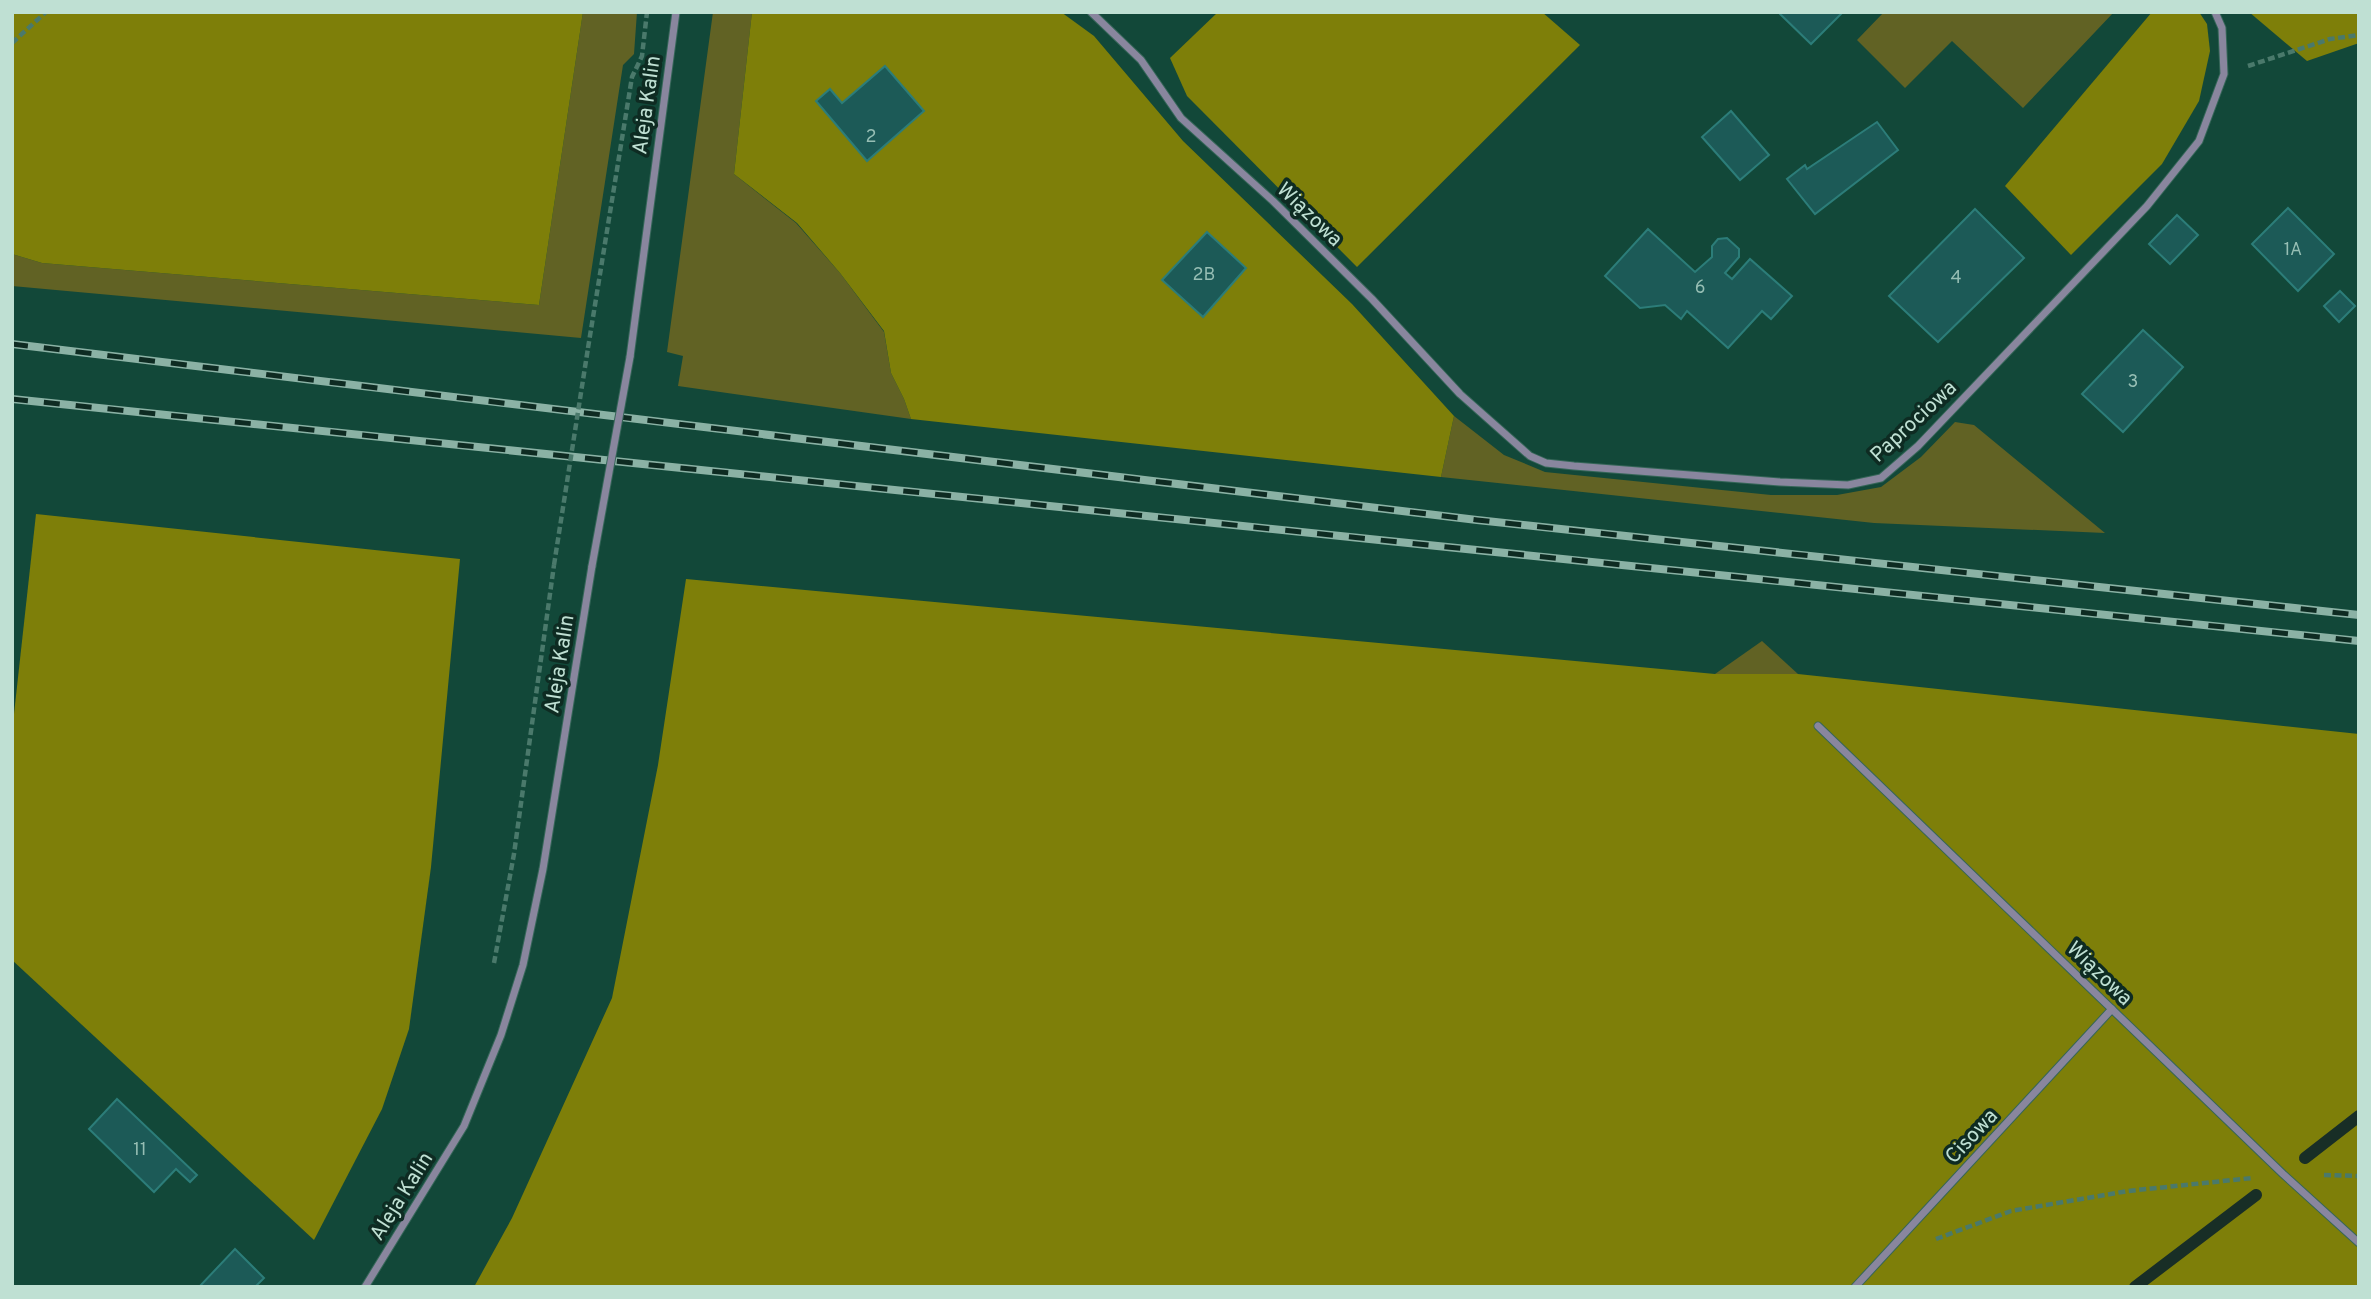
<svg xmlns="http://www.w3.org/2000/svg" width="2371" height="1299" viewBox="0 0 2371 1299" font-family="Overpass,sans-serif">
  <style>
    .green { fill: #616224 }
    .forest { fill: #7e7f09 }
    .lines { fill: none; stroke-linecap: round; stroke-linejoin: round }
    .stream { stroke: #182e26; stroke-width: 12 }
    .building { fill: #1c5a57; stroke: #2c7d79; stroke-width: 2 }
    .minor-casing { stroke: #356658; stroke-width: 9 }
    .path { stroke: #4a796b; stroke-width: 4.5; stroke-dasharray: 7 3.5; stroke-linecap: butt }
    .minor { stroke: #89869e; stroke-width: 7 }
    .rail-casing { stroke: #8bb2a5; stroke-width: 8 }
    .rail { stroke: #0e2b22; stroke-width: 5; stroke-dasharray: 16; stroke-linecap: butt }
    .minor-bridge-casing { stroke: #356658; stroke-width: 9; stroke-linecap: butt }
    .path-bridge { stroke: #4a796b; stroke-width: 4.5; stroke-dasharray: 7 3.5; stroke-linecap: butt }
    .minor-bridge { stroke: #89869e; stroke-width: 7 }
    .labels { text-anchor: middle; stroke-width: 7; stroke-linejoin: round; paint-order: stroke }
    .number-label { font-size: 18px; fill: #96beb4 }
    .street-label { font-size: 21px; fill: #bfe0d3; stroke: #0e2b22 }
  </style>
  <rect width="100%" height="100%" fill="#124839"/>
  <g class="green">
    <path d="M583 12H637L634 54 623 65 581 338 12 286V254L42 263 539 305Z"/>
    <path d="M713 12H752L734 174 796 223 840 273 884 332 891 373 904 399 911 419 678 386 683 356 667 352Z"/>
    <path d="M1884 12H2114L2023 108 1952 41 1905 88 1857 40Z"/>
    <path d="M1454 416 1504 455 1545 472 1771 495H1837L1881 487 1921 457 1955 422 1974 425 2105 533 1874 523 1441 477Z"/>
    <path d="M1762 641 1798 674H1715Z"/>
  </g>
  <g class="forest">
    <path d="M12 12H583L539 305 42 263 12 254Z"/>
    <path d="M752 12H1061L1094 36 1183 141 1352 304 1454 416 1441 477 911 419 904 399 891 373 884 331 840 273 797 223 734 174Z"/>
    <path d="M1218 12H1542L1580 45 1357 267 1187 96 1170 58Z"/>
    <path d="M2152 12H2199L2207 24 2210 51 2199 101 2162 164 2071 255 2005 186Z"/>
    <path d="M2249 12H2359V43L2307 61Z"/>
    <path d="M36 514 460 559 431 867 409 1029 382 1109 314 1240 12 960V732Z"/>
    <path d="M686 579 1715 674H1798L2359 734V1287H474L512 1218 612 998 658 765Z"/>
  </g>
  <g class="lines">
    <g class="stream">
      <path d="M2305 1158 2359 1116"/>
      <path d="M2135 1287 2256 1195"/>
    </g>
  </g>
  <g class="building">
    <path d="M1778 12H1843L1811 44Z"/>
    <path d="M885 66 924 111 867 161 816 101 830 89 842 103Z"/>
    <path d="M1731 111 1769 155 1740 180 1702 137Z"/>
    <path d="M1877 122 1898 150 1815 214 1787 179 1805 165 1807 169Z"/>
    <path d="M2288 208 2334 254 2298 291 2252 244Z"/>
    <path d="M1975 209 2024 258 1938 342 1889 296Z"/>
    <path d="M2177 215 2198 235 2170 264 2149 244Z"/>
    <path d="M1648 229 1695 272 1712 257V246L1718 239 1727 238 1739 249V257L1725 273 1732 279 1750 259 1792 296 1771 319 1762 311 1728 348 1687 311 1681 319 1665 305 1640 308 1605 276Z"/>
    <path d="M1207 232 1246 268 1203 317 1162 280Z"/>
    <path d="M2340 291 2355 306 2339 322 2324 306Z"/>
    <path d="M2143 330 2183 367 2123 432 2082 394Z"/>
    <path d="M117 1099 197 1175 190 1182 176 1169 154 1192 89 1129Z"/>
    <path d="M235 1249 264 1278 255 1287H199Z"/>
  </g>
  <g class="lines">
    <g class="minor-casing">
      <g id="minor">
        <path d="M1091 12 1141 60 1181 118 1273 201 1372 299 1460 394 1530 456 1546 463 1574 466 1780 482 1848 485 1881 478 1918 446 2147 206 2199 141 2224 74 2222 28 2215 12"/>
        <path d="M630 357 676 12"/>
        <path d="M1818 726 2283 1174 2359 1243"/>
        <path d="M365 1287 464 1126 501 1035 523 965 543 869 592 566"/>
        <path d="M1855 1287 2112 1009"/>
      </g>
    </g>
    <g class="path">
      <path d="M12 43 46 12"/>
      <path d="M2248 66 2330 39 2359 35"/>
      <path d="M588 348 632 77 642 56 647 12"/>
      <path d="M494 963 514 854 554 565"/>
      <path d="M2324 1175 2359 1176"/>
      <path d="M1936 1239 2011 1211 2128 1191 2252 1178"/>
    </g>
    <use href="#minor" class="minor"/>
    <g class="rail-casing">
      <g id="rail">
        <path d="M12 344 1477 520 2359 615"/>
        <path d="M12 399 2359 641"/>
      </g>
    </g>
    <use href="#rail" class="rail"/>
    <g class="minor-bridge-casing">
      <path id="minor-bridge" d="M592 566 630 357"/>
    </g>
    <path class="path-bridge" d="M554 565 588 348"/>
    <use href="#minor-bridge" class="minor-bridge"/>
  </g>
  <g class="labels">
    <g class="number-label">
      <text x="871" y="142">2</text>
      <text x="2293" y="255">1A</text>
      <text x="1204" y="280">2B</text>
      <text x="1956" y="283">4</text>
      <text x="1700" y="293">6</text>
      <text x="2133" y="387">3</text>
      <text x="140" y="1155">11</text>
    </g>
    <g class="street-label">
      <text transform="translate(646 105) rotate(-82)" y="7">Aleja Kalin</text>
      <text transform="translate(1310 214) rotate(44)" y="7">Wiązowa</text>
      <text transform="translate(1913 421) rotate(-43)" y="7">Paprociowa</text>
      <text transform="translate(559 664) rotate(-81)" y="7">Aleja Kalin</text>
      <text transform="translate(2100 973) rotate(44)" y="7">Wiązowa</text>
      <text transform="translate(1971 1136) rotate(-47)" y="7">Cisowa</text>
      <text transform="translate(401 1196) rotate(-58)" y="7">Aleja Kalin</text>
    </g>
  </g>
  <rect width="2371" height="1299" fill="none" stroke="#bfe0d3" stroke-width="28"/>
</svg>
